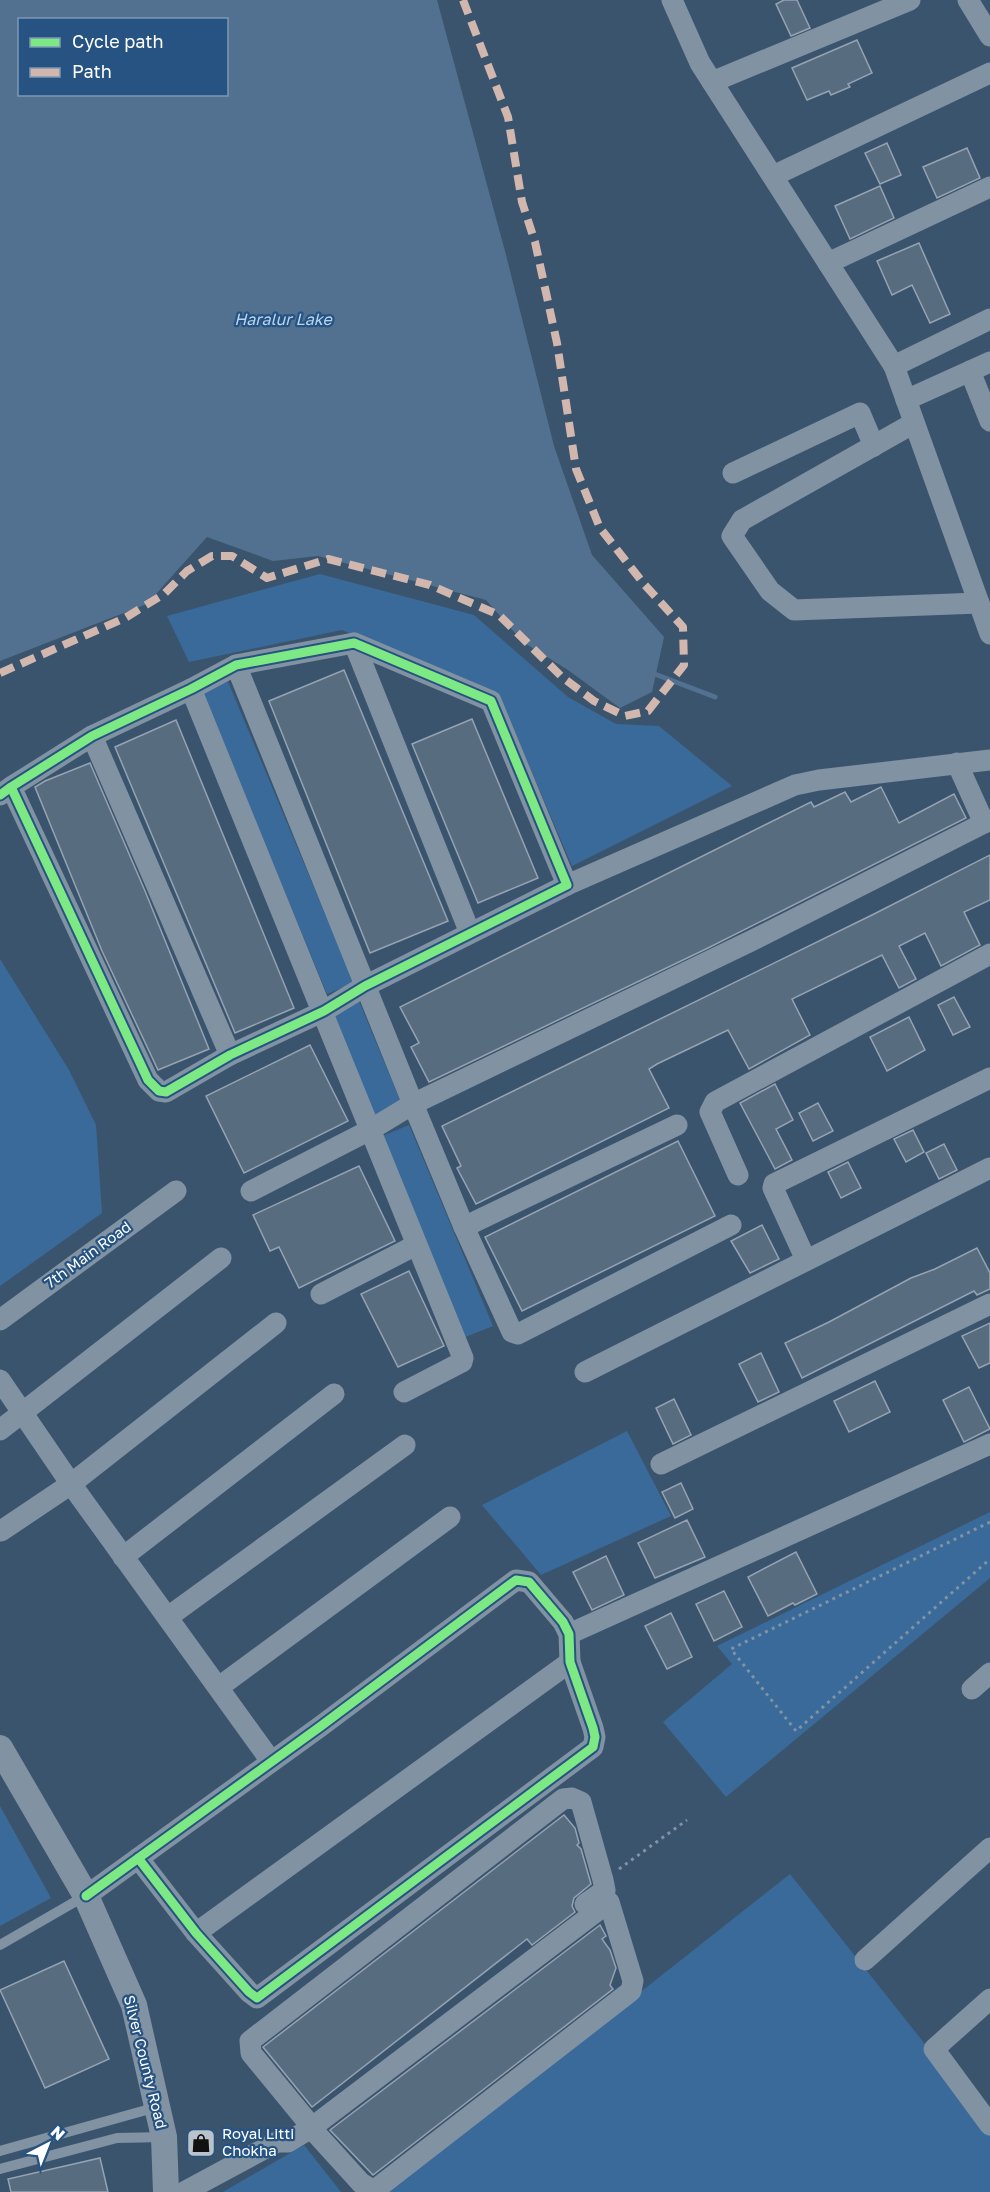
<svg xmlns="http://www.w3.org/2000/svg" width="990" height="2192" viewBox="0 0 990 2192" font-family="'Golos Text',sans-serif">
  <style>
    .green { fill: #3a6a99 }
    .water { fill: #527191; fill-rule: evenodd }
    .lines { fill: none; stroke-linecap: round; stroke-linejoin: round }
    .stream { stroke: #527191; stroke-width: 5 }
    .building { fill: #586c80; stroke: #95a3b2; stroke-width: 1.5 }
    .path { stroke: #8192a3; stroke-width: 3; stroke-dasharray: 3 4.5; stroke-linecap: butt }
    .service { stroke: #8192a3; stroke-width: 10 }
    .minor { stroke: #8192a3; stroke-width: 21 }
    .tertiary { stroke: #8192a3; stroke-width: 26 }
    .quiet { stroke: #d1b7ad; stroke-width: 8; stroke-dasharray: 15 8; stroke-linecap: butt }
    .cycleway-casing { stroke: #265382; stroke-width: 13 }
    .cycleway { stroke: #7ce984; stroke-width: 9 }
    .labels { text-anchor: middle; stroke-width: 4.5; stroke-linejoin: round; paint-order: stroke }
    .street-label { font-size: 15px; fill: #fff; stroke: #265382 }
    .poi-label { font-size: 15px; fill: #fff; stroke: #265382; text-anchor: start }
    .water-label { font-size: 16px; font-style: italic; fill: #bad5ee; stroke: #265382 }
  </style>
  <rect width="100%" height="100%" fill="#3b546d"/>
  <g class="green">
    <path d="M320 574 474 615 568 697 616 724 659 726 732 786 572 866 500 698 342 630 189 662 167 616Z"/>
    <path d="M226 677 354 983 327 994 200 688Z"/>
    <path d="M0 959 69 1070 96 1125 102 1213 0 1286Z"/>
    <path d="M359 1001 402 1105 375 1116 332 1013Z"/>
    <path d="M409 1125 493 1326 463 1338 380 1137Z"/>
    <path d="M627 1431 671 1516 541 1575 482 1505Z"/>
    <path d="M990 1512V1578L726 1797 663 1722 732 1664 717 1646Z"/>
    <path d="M0 1806 51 1898 0 1926Z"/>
    <path d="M790 1874 990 2126V2192H387Z"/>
    <path d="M304 2145 341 2192H223Z"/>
  </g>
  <path class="water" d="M0 0H437L506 255 554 446 592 555 664 637 652 692 620 708 568 670 523 642 486 600 318 556 273 561 207 537 147 604 0 661ZM20 20H226V94H20Z"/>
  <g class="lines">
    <path class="stream" d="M652 673 715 697"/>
  </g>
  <g class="building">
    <path d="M784 0H797L810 28 791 36 776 4Z"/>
    <path d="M857 40 872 73 848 84 850 87 831 95 829 91 807 100 792 68Z"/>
    <path d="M887 143 901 175 880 184 865 153Z"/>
    <path d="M967 148 980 178 937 198 923 167Z"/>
    <path d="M880 186 894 218 850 239 835 206Z"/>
    <path d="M919 243 950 314 930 323 912 285 892 295 877 261Z"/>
    <path d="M344 670 448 921 370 953 269 701Z"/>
    <path d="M472 719 538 878 478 903 412 744Z"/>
    <path d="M176 720 294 1008 235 1033 115 747Z"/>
    <path d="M90 763 145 891 209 1049 158 1070 102 951 35 787 45 781Z"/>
    <path d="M881 787 899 823 954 794 966 818 708 948 429 1082 411 1047 419 1043 400 1007 811 802 814 807 845 792 851 802Z"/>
    <path d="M990 855V900L964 912 980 945 941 966 925 933 899 946 916 979 899 988 882 955 792 999 810 1035 749 1069 728 1030 657 1064 649 1069 669 1108 476 1204 457 1168 461 1166 442 1126 874 914Z"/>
    <path d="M954 997 970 1027 953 1035 938 1005Z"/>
    <path d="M909 1017 925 1050 887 1071 870 1037Z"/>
    <path d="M310 1045 348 1121 244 1173 206 1096Z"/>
    <path d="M775 1084 793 1120 776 1129 792 1160 775 1169 740 1103Z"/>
    <path d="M818 1103 833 1131 813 1141 799 1113Z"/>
    <path d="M913 1130 924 1152 906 1162 894 1139Z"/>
    <path d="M678 1141 715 1216 522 1311 485 1237Z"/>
    <path d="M944 1144 957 1170 939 1179 926 1153Z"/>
    <path d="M848 1162 861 1188 841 1198 828 1172Z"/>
    <path d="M359 1166 395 1241 299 1288 279 1247 270 1251 253 1215Z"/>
    <path d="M762 1225 779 1259 750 1273 731 1241Z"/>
    <path d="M977 1248 990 1273V1289L977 1295 974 1291 802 1378 785 1343 829 1322 911 1278 935 1269Z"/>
    <path d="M409 1271 444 1346 398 1367 361 1294Z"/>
    <path d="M990 1323V1363L979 1368 962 1336Z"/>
    <path d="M761 1353 779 1392 758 1402 739 1364Z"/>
    <path d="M875 1381 890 1412 849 1432 834 1401Z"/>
    <path d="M969 1387 990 1429 964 1442 943 1400Z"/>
    <path d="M674 1399 691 1435 673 1444 656 1408Z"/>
    <path d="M681 1483 693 1509 675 1518 662 1492Z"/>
    <path d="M687 1520 705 1557 655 1578 638 1543Z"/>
    <path d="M796 1552 817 1594 795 1605 793 1603 768 1616 748 1577Z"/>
    <path d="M606 1556 624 1595 592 1610 573 1572Z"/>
    <path d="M724 1591 742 1627 714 1641 696 1604Z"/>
    <path d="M671 1613 692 1657 667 1669 645 1626Z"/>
    <path d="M564 1815 575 1828 579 1843 577 1845 581 1849 591 1884 574 1898 572 1906 575 1912 532 1945 527 1939 312 2107 263 2047Z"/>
    <path d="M600 1925 606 1936 602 1939 610 1950 616 1968 610 1985 613 1989 373 2175 330 2130Z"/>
    <path d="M64 1961 109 2059 45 2088 0 1990Z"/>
    <path d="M100 2158 108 2192H11L8 2179Z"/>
  </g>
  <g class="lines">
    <g class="path">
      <path d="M990 1522 731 1649 796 1731 990 1559"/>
      <path d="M619 1869 687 1820"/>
    </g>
    <g class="service">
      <path d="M0 1945 85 1896"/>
      <path d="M0 2151 157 2107"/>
      <path d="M0 2169 117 2138 164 2137"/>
    </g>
    <g class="minor">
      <path d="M672 0 700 63 894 366 990 319"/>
      <path d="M968 0 990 36"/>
      <path d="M712 82 910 0"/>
      <path d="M773 176 990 73"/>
      <path d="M828 263 990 187"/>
      <path d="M894 366 990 634"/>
      <path d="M970 371 990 421"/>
      <path d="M906 400 990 362"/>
      <path d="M914 423 742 520 732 536 770 591 794 610 979 603"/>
      <path d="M733 473 860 413 874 446"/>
      <path d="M354 643 470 933"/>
      <path d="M236 665 413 1104 464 1227 512 1332 518 1334 731 1225"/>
      <path d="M191 689 463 1358 462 1362 404 1392"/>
      <path d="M92 736 230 1055"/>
      <path d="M957 763 984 823"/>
      <path d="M0 795 11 787 92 736 191 689 236 665 354 643 491 701 567 885 365 986 324 1011 230 1055 166 1092 159 1091 148 1080 11 787"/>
      <path d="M567 885 795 785 819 780 990 760"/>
      <path d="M738 1175 710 1112 715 1102 990 954"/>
      <path d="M251 1191 370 1130 413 1104 753 940 990 820"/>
      <path d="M464 1227 677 1125"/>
      <path d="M806 1260 773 1188 774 1184 990 1078"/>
      <path d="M321 1294 416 1245"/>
      <path d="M0 1320 176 1191"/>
      <path d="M585 1372 990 1168"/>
      <path d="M0 1380 71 1484 271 1761"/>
      <path d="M0 1430 221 1258"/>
      <path d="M661 1464 990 1304"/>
      <path d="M1 1531 71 1484 276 1323"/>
      <path d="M123 1557 334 1394"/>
      <path d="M168 1617 405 1445"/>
      <path d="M569 1634 990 1444"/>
      <path d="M219 1687 450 1517"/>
      <path d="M972 1689 990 1673"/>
      <path d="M86 1896 321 1726 516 1580 529 1582 563 1622 569 1634 570 1662 593 1728 595 1737 593 1747 257 1998 249 1992 196 1933 138 1858"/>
      <path d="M196 1933 570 1662"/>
      <path d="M865 1960 990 1848"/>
      <path d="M990 1999 934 2049 990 2125"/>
      <path d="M306 2120 251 2053 250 2041 563 1799 572 1798 581 1802 603 1880 605 1890 585 1904"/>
      <path d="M184 2192 277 2142H288L311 2128 609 1902 633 1981 631 1991 376 2189 369 2188 361 2183 311 2128"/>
    </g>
    <path class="tertiary" d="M0 1748 86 1896 134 2005 164 2137 166 2192"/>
    <path class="quiet" d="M0 673 125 618 164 594 187 571 212 556H232L267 578 328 559 430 585 499 615 562 677 594 701 625 716 648 711 684 665 683 627 644 584 600 528 576 469 557 343 535 242 522 202 508 117 463 0"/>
    <g class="cycleway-casing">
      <g id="cycleway">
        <path d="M0 795 11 787 92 736 191 689 236 665 354 643 491 701 567 885 365 986 324 1011 230 1055 166 1092 159 1091 148 1080 11 787"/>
        <path d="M86 1896 321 1726 516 1580 529 1582 563 1622 569 1634 570 1662 593 1728 595 1737 593 1747 257 1998 249 1992 196 1933 138 1858"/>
      </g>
    </g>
    <use href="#cycleway" class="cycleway"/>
  </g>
  <defs>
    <g id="shop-square" transform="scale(1.5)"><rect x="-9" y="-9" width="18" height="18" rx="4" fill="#bac3cc" stroke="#265382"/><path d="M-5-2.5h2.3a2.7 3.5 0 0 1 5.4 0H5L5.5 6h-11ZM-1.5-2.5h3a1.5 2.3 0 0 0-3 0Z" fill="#111"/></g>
  </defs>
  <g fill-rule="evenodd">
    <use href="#shop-square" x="201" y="2143"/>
  </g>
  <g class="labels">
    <g class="street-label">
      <text transform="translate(88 1255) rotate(-36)" y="5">7th Main Road</text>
      <text transform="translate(145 2062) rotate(76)" y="5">Silver County Road</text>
    </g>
    <g class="poi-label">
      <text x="222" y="2139">Royal Litti<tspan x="222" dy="17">Chokha</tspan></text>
    </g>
    <g class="water-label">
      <text x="283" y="325">Haralur Lake</text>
    </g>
  </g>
  <rect x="18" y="18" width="210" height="78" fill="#265382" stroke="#7d98b4" stroke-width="1.5"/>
  <rect x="30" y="38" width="30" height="9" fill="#7ce984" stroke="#7d98b4" stroke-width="1.5"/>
  <text x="72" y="48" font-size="18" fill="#ffffff">Cycle path</text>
  <rect x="30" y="68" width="30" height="9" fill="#d1b7ad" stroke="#7d98b4" stroke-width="1.5"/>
  <text x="72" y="78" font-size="18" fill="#ffffff">Path</text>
  <g transform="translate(48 2144) rotate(42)" stroke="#265382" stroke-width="4.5" paint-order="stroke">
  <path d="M0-4.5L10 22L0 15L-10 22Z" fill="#ffffff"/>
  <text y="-9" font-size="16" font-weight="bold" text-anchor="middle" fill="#ffffff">N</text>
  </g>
</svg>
